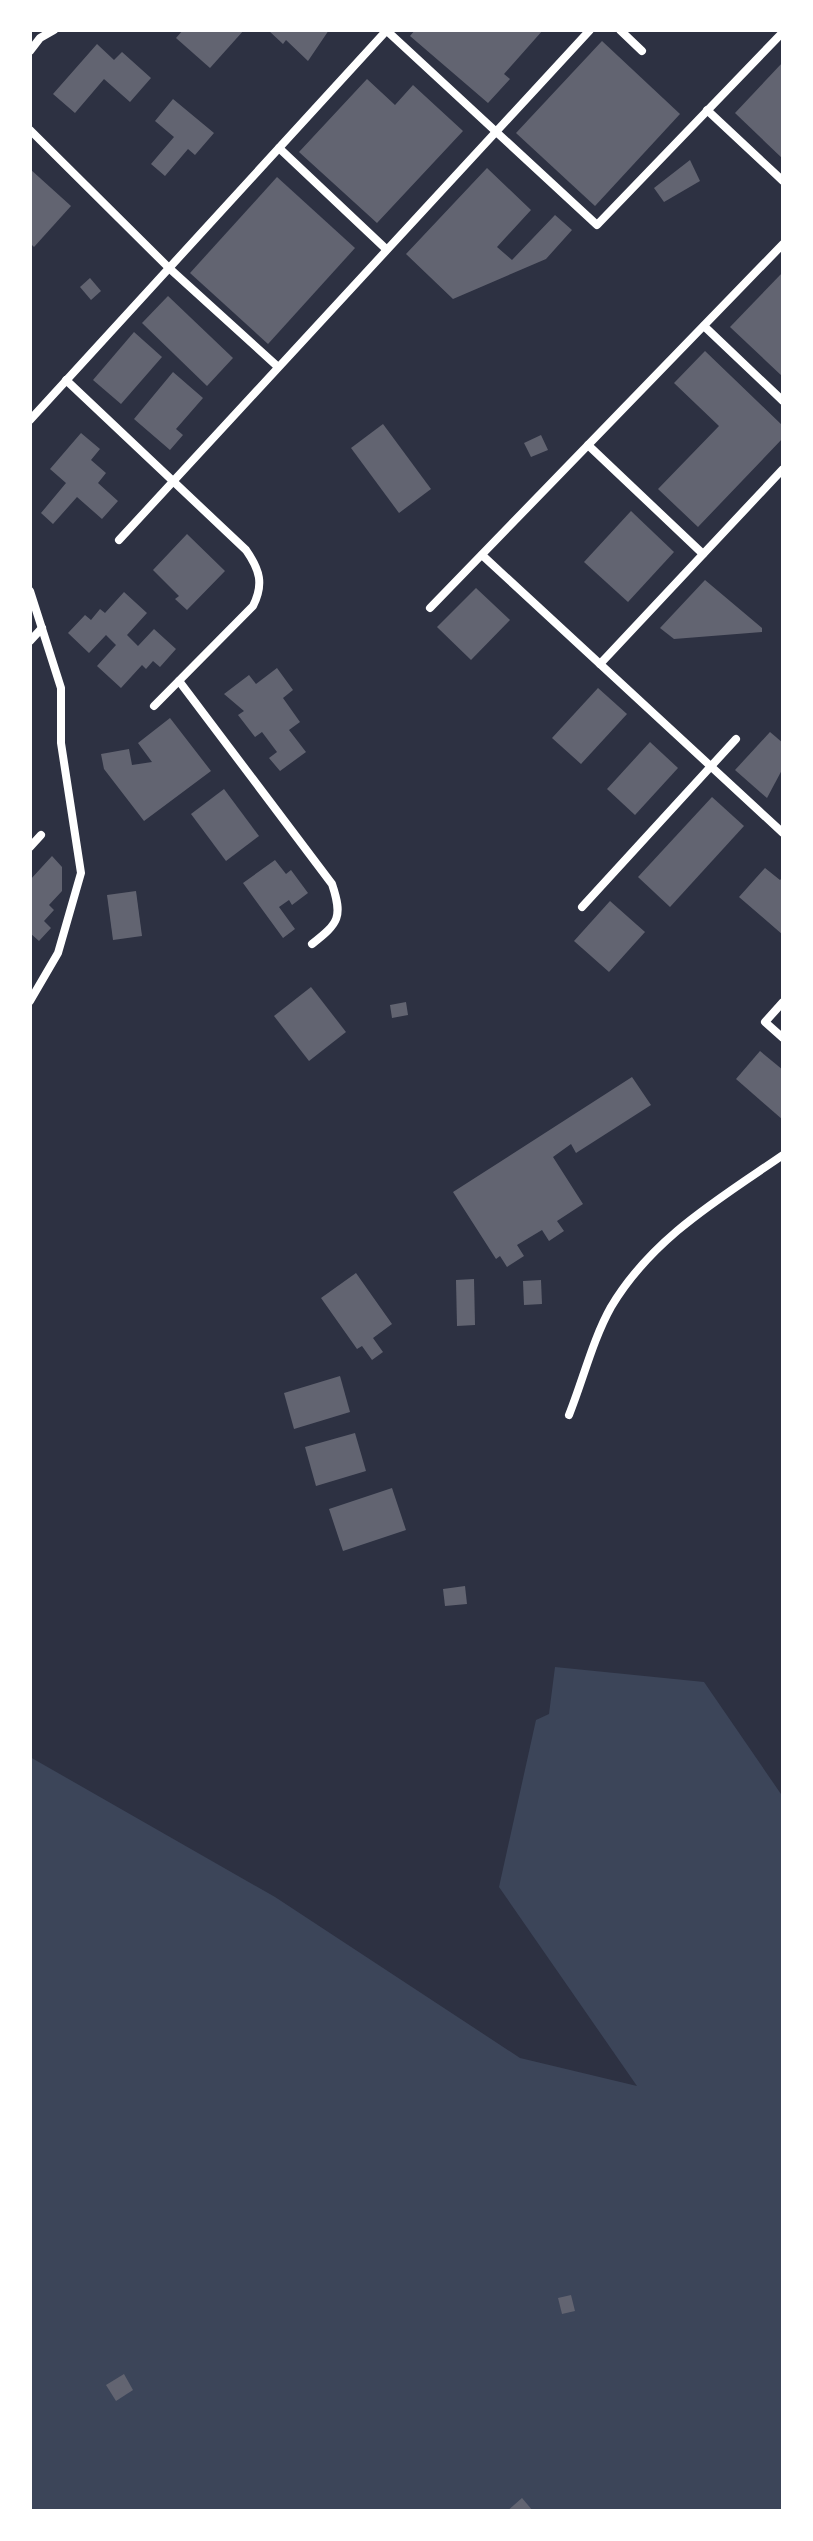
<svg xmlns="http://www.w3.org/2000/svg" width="813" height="2541" viewBox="0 0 813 2541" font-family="Signika,sans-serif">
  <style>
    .green { fill: #3c4559 }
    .building { fill: #626471 }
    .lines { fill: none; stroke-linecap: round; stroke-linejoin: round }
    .minor { stroke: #fff; stroke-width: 8 }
  </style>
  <rect width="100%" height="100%" fill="#2d3142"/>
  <path class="green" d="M555 1667 704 1682 783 1797V2511H30V1757L275 1897 520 2058 637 2086 499 1887 536 1720 549 1714Z"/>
  <g class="building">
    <path d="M183 30H244L210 68 176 38Z"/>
    <path d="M268 30H329L308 61 286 40 283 44Z"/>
    <path d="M415 30H543L504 74 510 79 488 103 410 36Z"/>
    <path d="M602 41 680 114 595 206 516 133Z"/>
    <path d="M97 44 114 60 122 52 151 78 130 102 104 79 75 113 53 94Z"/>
    <path d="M783 62V159L735 113Z"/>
    <path d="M367 79 395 105 413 85 463 131 377 223 299 152Z"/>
    <path d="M173 99 214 133 195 155 188 149 165 176 151 164 174 137 155 121Z"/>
    <path d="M690 160 700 181 664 202 654 188Z"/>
    <path d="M487 168 531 210 497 247 512 260 555 215 572 230 546 259 453 299 406 254Z"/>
    <path d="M30 169 71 206 34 247 30 243Z"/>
    <path d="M277 177 355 248 268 344 190 273Z"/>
    <path d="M783 272V377L730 327Z"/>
    <path d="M90 278 101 291 91 300 80 287Z"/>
    <path d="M168 296 233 358 207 386 142 323Z"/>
    <path d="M134 332 162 357 121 404 93 380Z"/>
    <path d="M705 351 783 426V438L698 527 658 489 719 426 674 383Z"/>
    <path d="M173 372 203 398 176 429 183 435 170 450 134 419Z"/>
    <path d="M383 424 431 489 399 513 351 448Z"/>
    <path d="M81 433 100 449 91 460 106 473 98 483 118 501 102 519 77 497 53 524 41 513 66 483 50 469Z"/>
    <path d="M541 435 548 450 531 457 524 443Z"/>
    <path d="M631 511 674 552 628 602 584 562Z"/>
    <path d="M187 534 225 571 187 610 175 599 179 596 153 570Z"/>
    <path d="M705 580 762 628V632L674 639 660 628Z"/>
    <path d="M476 588 510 620 471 660 437 627Z"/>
    <path d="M124 592 147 613 127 635 138 646 154 629 176 649 160 667 153 661 146 669 142 665 121 688 97 666 116 645 106 635 89 653 68 633 85 615 91 620 100 609 105 613Z"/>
    <path d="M277 668 293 690 283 698 300 722 289 730 306 752 280 771 269 758 277 752 262 732 255 737 238 715 244 711 224 694 249 675 256 684Z"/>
    <path d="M598 688 627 714 581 764 552 738Z"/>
    <path d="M170 718 211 771 144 821 104 769 101 754 129 749 132 765 152 762 138 743Z"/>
    <path d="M770 732 783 743V768L767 798 735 770Z"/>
    <path d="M650 742 678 768 635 815 607 789Z"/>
    <path d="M224 789 259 836 226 861 191 814Z"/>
    <path d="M712 797 744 826 670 907 638 877Z"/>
    <path d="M52 856 62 867V891L49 905 54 910 44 921 51 928 39 941 30 933V880Z"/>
    <path d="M275 860 286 874 291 870 308 893 292 905 289 900 279 907 295 929 283 938 243 883Z"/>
    <path d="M765 868 780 880 783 877V935L739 897Z"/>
    <path d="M136 891 142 936 113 940 107 895Z"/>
    <path d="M610 901 645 932 609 972 574 941Z"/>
    <path d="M311 987 346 1032 309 1061 274 1016Z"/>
    <path d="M406 1002 408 1015 392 1018 390 1005Z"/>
    <path d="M760 1051 783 1070V1120L736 1079Z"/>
    <path d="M632 1077 651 1105 576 1153 571 1144 553 1157 583 1204 557 1221 564 1231 549 1241 542 1230 517 1245 524 1256 507 1267 500 1256 496 1259 453 1192Z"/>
    <path d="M356 1273 392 1324 373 1338 383 1352 372 1360 362 1346 357 1349 321 1298Z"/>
    <path d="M474 1279 475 1325 457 1326 456 1280Z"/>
    <path d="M541 1280 542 1304 524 1305 523 1281Z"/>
    <path d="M340 1376 350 1412 294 1429 284 1393Z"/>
    <path d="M355 1433 366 1471 316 1486 305 1447Z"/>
    <path d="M392 1488 406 1530 343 1551 329 1509Z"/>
    <path d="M465 1586 467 1604 445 1606 443 1589Z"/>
    <path d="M571 2295 575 2311 562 2314 558 2298Z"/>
    <path d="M124 2374 133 2390 116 2401 106 2385Z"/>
    <path d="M522 2498 533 2511H507Z"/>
  </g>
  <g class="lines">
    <g class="minor">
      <path d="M386 30 597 225 783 32"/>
      <path d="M620 30 642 51"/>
      <path d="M30 51 40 38 54 30"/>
      <path d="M707 110 783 181"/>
      <path d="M30 130 169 268 277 366"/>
      <path d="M279 148 386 249"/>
      <path d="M704 326 783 401"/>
      <path d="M66 380 246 550C260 570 264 584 253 606L154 706"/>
      <path d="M30 420 387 30"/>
      <path d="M588 445 703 554"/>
      <path d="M119 540 590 30"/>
      <path d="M482 555 783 833"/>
      <path d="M30 591 61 688V743L81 873 58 953 30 1001"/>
      <path d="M430 608 783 244"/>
      <path d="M30 641 42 628"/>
      <path d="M600 664 783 469"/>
      <path d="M179 681 332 884C343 917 339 923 312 944"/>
      <path d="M30 847 41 835"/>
      <path d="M582 907 736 739"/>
      <path d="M783 1002 765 1022 783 1038"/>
      <path d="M569 1415C583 1380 593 1339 611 1307 652 1238 719 1199 783 1155"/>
    </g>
  </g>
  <rect width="813" height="2541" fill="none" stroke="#ffffff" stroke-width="64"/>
</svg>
